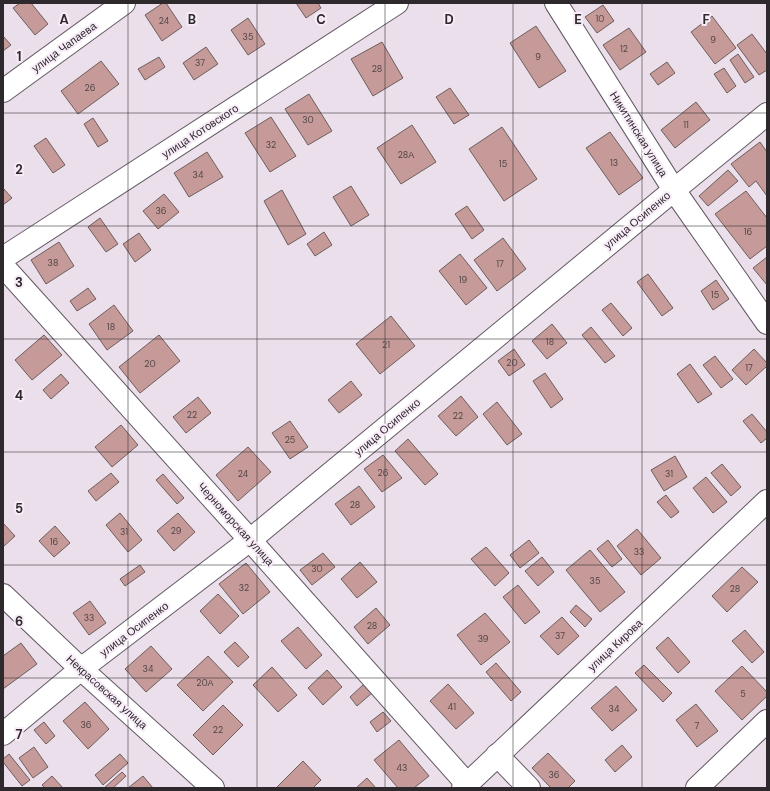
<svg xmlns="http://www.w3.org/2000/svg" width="770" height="791" viewBox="0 0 770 791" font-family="'DM Sans',sans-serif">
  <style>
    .building { fill: #c59a98; stroke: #6d5e5d }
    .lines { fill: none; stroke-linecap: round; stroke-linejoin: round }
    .minor-casing { stroke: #635963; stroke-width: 24 }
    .minor { stroke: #fff; stroke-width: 22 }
    .grid { fill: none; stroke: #2d292d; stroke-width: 1; stroke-opacity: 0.55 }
    .labels { text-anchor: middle; stroke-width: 4; stroke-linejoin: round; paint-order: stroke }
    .number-label { font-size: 9px; fill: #534548 }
    .street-label { font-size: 11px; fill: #2d292d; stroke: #f7ecf7 }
    .grid-label { font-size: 13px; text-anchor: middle; font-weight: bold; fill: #2d292d; stroke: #f7ecf7; stroke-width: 4; stroke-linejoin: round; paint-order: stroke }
  </style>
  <rect width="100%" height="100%" fill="#eadfea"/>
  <g class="building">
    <path d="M20 3H31L48 24 35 35 13 8Z"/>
    <path d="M163 3H166L182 27 162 41 145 15Z"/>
    <path d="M296 3H318L321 8 306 18Z"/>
    <path d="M603 5 614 21 597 33 585 17Z"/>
    <path d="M712 16 736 48 715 64 691 32Z"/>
    <path d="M248 18 265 44 248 55 231 30Z"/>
    <path d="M536 26 566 71 539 88 510 43Z"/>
    <path d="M629 28 646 52 620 70 603 45Z"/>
    <path d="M752 34 767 54V70L759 75 737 45Z"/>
    <path d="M3 36 11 45 3 51Z"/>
    <path d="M382 42 403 78 373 96 351 59Z"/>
    <path d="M206 47 218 64 194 80 183 63Z"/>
    <path d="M738 54 754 77 745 83 730 60Z"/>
    <path d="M159 57 165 67 145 80 138 69Z"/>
    <path d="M101 61 119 84 78 114 61 91Z"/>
    <path d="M667 62 675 73 658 85 650 74Z"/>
    <path d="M724 68 736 86 727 93 714 74Z"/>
    <path d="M450 88 469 115 454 124 436 97Z"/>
    <path d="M309 94 332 131 308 145 285 109Z"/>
    <path d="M696 102 710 120 675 148 661 130Z"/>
    <path d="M271 117 296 156 270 172 245 133Z"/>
    <path d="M93 118 108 141 98 147 84 124Z"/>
    <path d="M412 125 436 162 401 184 377 148Z"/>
    <path d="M502 127 537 179 504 201 469 149Z"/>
    <path d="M610 132 643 178 619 195 586 148Z"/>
    <path d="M46 138 65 165 53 173 34 146Z"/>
    <path d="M760 142 767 152V196L756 181 749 187 731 164Z"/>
    <path d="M207 152 223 177 189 197 174 173Z"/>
    <path d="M728 170 738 181 708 206 699 196Z"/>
    <path d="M351 186 369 215 351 226 333 197Z"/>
    <path d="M3 188 12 198 3 205Z"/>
    <path d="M282 190 306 234 288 245 264 201Z"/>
    <path d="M746 191 767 218V246L750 259 715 214Z"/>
    <path d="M164 194 179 212 158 229 143 211Z"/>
    <path d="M467 206 484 230 472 239 455 214Z"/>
    <path d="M100 218 118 244 106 252 88 227Z"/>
    <path d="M324 232 332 245 315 256 307 244Z"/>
    <path d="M139 233 151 250 135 262 123 244Z"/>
    <path d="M503 238 526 269 497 291 474 260Z"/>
    <path d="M59 242 74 266 46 284 31 260Z"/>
    <path d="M460 254 487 288 466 305 439 271Z"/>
    <path d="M767 257V285L753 268Z"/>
    <path d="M648 274 673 308 662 316 637 282Z"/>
    <path d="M716 280 729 299 713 310 701 291Z"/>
    <path d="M88 288 96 299 77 311 70 301Z"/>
    <path d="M611 303 632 328 623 336 602 310Z"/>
    <path d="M114 305 133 331 107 350 89 324Z"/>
    <path d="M391 316 415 346 380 374 356 344Z"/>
    <path d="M552 324 567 343 547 359 532 341Z"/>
    <path d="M591 327 615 356 605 363 582 335Z"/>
    <path d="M44 335 62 355 32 380 15 360Z"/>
    <path d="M159 335 180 361 140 393 119 367Z"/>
    <path d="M514 349 525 365 509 376 498 361Z"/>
    <path d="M754 349 767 363V366L746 385 732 370Z"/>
    <path d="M715 356 733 379 721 388 703 365Z"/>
    <path d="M690 364 712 394 698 403 677 374Z"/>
    <path d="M545 373 563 399 551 408 533 381Z"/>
    <path d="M61 374 69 383 51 399 43 390Z"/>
    <path d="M351 381 362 395 339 413 328 400Z"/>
    <path d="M461 396 478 417 456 436 438 416Z"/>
    <path d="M198 397 211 413 186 433 173 417Z"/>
    <path d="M497 402 522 434 507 445 483 414Z"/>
    <path d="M752 414 767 432V438L761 443 743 421Z"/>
    <path d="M290 421 308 447 290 459 272 433Z"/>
    <path d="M121 425 138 445 112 467 95 447Z"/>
    <path d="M408 439 438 474 425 485 395 451Z"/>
    <path d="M248 447 271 472 238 501 216 475Z"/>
    <path d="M383 455 402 478 382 492 364 469Z"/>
    <path d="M675 456 687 477 664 491 651 470Z"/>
    <path d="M722 464 741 487 731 496 711 473Z"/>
    <path d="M111 473 119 482 96 501 88 491Z"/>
    <path d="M163 474 184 498 177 504 156 480Z"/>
    <path d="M706 477 727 502 713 513 693 488Z"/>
    <path d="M359 486 375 507 351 525 335 504Z"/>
    <path d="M666 495 679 512 671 518 657 502Z"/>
    <path d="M120 513 142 540 128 552 106 525Z"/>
    <path d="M178 513 195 532 174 551 157 531Z"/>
    <path d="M3 523 15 536 3 547Z"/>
    <path d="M55 526 70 543 54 557 39 541Z"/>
    <path d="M637 529 661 558 641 575 617 546Z"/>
    <path d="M529 540 539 553 520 568 510 555Z"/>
    <path d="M608 540 622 559 612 567 597 549Z"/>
    <path d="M486 547 509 573 495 586 471 559Z"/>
    <path d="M590 550 625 592 600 612 566 570Z"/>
    <path d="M323 553 335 567 312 585 300 570Z"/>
    <path d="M542 557 554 572 538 586 525 571Z"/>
    <path d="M360 562 377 582 357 598 341 579Z"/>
    <path d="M246 563 270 592 243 614 219 584Z"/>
    <path d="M140 565 145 572 125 586 120 579Z"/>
    <path d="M742 567 758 582 727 612 712 596Z"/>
    <path d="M518 585 540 612 525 624 503 597Z"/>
    <path d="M218 594 239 616 220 634 200 611Z"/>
    <path d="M90 601 106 623 89 635 73 613Z"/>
    <path d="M576 605 592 619 585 627 570 612Z"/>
    <path d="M376 608 390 625 368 644 354 627Z"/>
    <path d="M485 613 510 642 481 665 457 635Z"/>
    <path d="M562 617 579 636 558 655 540 636Z"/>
    <path d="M298 627 322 655 306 669 281 641Z"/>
    <path d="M745 630 764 652 752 663 732 641Z"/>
    <path d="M668 637 690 662 678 673 656 648Z"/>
    <path d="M235 642 249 657 238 667 224 652Z"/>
    <path d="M21 643 37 664 3 689V656Z"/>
    <path d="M151 646 172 669 146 692 125 669Z"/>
    <path d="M208 656 233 682 203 711 177 685Z"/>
    <path d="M496 663 521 692 511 701 486 672Z"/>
    <path d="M644 665 672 693 663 702 635 673Z"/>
    <path d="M742 666 767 692V696L742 720 715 691Z"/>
    <path d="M272 667 297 695 278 712 253 685Z"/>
    <path d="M327 670 342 687 323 705 308 688Z"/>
    <path d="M364 684 372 693 357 706 350 697Z"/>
    <path d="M448 684 474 713 456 729 430 701Z"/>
    <path d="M616 686 637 710 612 731 591 708Z"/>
    <path d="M85 702 109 729 88 749 63 721Z"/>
    <path d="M696 704 718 731 697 747 676 720Z"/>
    <path d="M223 705 243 725 213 755 193 735Z"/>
    <path d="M383 712 391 721 377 732 370 722Z"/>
    <path d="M44 722 55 736 46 744 34 730Z"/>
    <path d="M399 740 429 776 414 788H398L374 760Z"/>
    <path d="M622 745 632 757 615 772 605 760Z"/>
    <path d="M34 747 48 767 33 778 19 758Z"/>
    <path d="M548 753 575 781 568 788H551L532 768Z"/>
    <path d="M9 754 30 780 22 786 3 762V759Z"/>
    <path d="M120 754 128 763 103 785 95 775Z"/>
    <path d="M303 761 321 780 313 788H276Z"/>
    <path d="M122 772 126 776 113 788H104Z"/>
    <path d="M52 776 63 788H45L42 785Z"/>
    <path d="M143 776 153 788H128Z"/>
    <path d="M367 778 376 788H356Z"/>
  </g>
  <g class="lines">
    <g class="minor-casing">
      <g id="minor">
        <path d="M556 3 674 190 767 323"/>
        <path d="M3 91 124 3"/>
        <path d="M3 258 397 3"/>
        <path d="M3 266 250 540 467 784"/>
        <path d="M3 595 81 669 213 788"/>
        <path d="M3 734 81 669 250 540 674 190 767 114"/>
        <path d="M497 755 529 788"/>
        <path d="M463 788 767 501"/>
        <path d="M697 788 767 721"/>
      </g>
    </g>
    <use href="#minor" class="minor"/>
  </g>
  <path class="grid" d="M128 3V788M257 3V788M385 3V788M513 3V788M642 3V788M3 113H767M3 226H767M3 339H767M3 452H767M3 565H767M3 678H767"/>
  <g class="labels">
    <g class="number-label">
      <text x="600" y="22">10</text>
      <text x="164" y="24">24</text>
      <text x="248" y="40">35</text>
      <text x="713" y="43">9</text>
      <text x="624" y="52">12</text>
      <text x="538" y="60">9</text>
      <text x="200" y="66">37</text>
      <text x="377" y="72">28</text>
      <text x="90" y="91">26</text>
      <text x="308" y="123">30</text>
      <text x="686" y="128">11</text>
      <text x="271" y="148">32</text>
      <text x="406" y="158">28А</text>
      <text x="614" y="166">13</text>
      <text x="503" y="167">15</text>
      <text x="198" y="178">34</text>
      <text x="161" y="214">36</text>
      <text x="748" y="235">16</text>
      <text x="53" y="266">38</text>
      <text x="500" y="267">17</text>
      <text x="463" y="283">19</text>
      <text x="715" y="298">15</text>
      <text x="111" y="330">18</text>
      <text x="550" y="345">18</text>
      <text x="386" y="348">21</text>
      <text x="512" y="366">20</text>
      <text x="150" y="367">20</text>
      <text x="749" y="371">17</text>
      <text x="192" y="418">22</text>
      <text x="458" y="419">22</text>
      <text x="290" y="443">25</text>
      <text x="383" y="476">26</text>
      <text x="243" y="477">24</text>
      <text x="669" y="477">31</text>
      <text x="355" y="508">28</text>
      <text x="176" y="534">29</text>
      <text x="124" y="535">31</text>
      <text x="54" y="545">16</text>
      <text x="639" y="555">33</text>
      <text x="317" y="572">30</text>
      <text x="595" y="584">35</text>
      <text x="244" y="591">32</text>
      <text x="735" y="592">28</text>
      <text x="89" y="621">33</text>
      <text x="372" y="629">28</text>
      <text x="560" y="639">37</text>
      <text x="483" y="642">39</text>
      <text x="148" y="672">34</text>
      <text x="205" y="686">20А</text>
      <text x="743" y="697">5</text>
      <text x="452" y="710">41</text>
      <text x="614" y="712">34</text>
      <text x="86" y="728">36</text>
      <text x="697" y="729">7</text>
      <text x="218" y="733">22</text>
      <text x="402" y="771">43</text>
      <text x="554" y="778">36</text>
    </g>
    <g class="street-label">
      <text transform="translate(64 47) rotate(-36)" y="4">улица Чапаева</text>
      <text transform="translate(200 131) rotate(-33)" y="4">улица Котовского</text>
      <text transform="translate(639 134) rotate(58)" y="4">Никитинская улица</text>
      <text transform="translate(637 220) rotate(-40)" y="4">улица Осипенко</text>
      <text transform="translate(387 427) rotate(-40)" y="4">улица Осипенко</text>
      <text transform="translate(236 524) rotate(48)" y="4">Черноморская улица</text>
      <text transform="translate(134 629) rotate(-37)" y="4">улица Осипенко</text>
      <text transform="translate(615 645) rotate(-43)" y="4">улица Кирова</text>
      <text transform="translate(107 692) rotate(42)" y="4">Некрасовская улица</text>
    </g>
  </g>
  <g class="grid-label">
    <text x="64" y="24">A</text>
    <text x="192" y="24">B</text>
    <text x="321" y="24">C</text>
    <text x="449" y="24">D</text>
    <text x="578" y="24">E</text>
    <text x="706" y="24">F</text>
    <text x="19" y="61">1</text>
    <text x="19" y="174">2</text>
    <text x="19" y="287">3</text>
    <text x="19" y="400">4</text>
    <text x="19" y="513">5</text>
    <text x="19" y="626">6</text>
    <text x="19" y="739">7</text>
  </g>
  <rect width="770" height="791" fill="none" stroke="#2d292d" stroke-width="8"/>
</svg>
